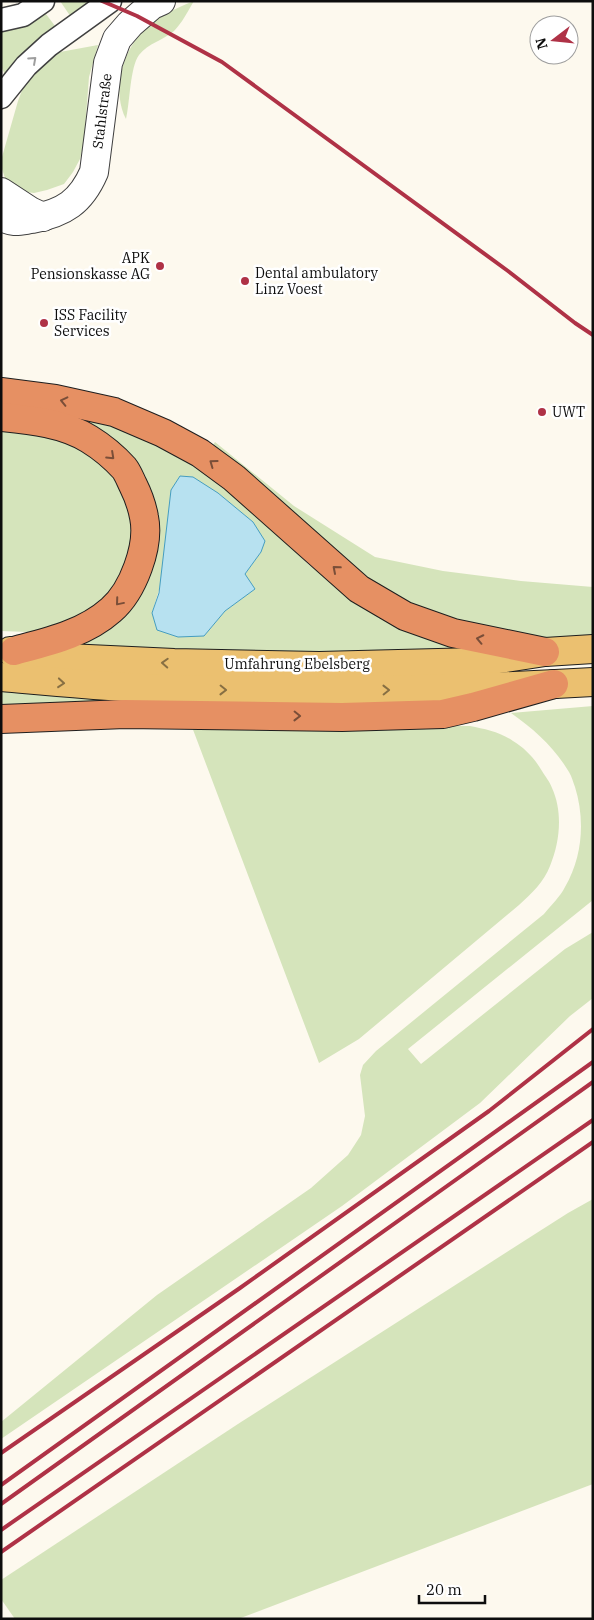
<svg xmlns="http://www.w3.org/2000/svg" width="594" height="1620" viewBox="0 0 594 1620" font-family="'IBM Plex Serif',serif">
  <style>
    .green { fill: #d5e4bb; fill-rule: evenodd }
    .water { fill: #b7e1f0; stroke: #459dc0 }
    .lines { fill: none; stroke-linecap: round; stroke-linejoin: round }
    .minor-casing { stroke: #404040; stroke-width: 25 }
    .tertiary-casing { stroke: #404040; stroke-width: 30 }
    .primary-casing { stroke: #1e1e1e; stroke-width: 30 }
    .motorway-casing { stroke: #1e1e1e; stroke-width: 30 }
    .minor { stroke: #fff; stroke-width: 22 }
    .tertiary { stroke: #fff; stroke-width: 28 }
    .primary { stroke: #ebc070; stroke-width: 28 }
    .motorway { stroke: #e69063; stroke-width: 28 }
    .rail { stroke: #af3246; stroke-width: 4 }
    .oneway { stroke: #9e9e9e }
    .oneway2 { stroke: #7a4e38 }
    .oneway3 { stroke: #876f43 }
    .poi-dot { fill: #af3246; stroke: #fff; stroke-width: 2 }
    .labels { text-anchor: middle; stroke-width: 5; stroke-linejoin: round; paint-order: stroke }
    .street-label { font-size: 14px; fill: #0d0d0d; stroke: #fff }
    .poi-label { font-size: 14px; fill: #0d0d0d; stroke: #fff; text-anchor: start }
  </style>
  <rect width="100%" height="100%" fill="#fdf9ee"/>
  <g class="green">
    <path d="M60 1H98L73 20Z"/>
    <path d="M194 1C188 11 182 23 174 31 164 40 148 43 139 55 130 67 130 103 126 119 119 106 118 89 121 74 130 33 156 16 194 1Z"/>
    <path d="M46 14 58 30 6 77 1 66V32C18 30 32 23 46 14Z"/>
    <path d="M98 45 89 77 84 142 80 159 73 172 64 184 47 190 34 193 18 191 6 181 2 169V157L18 101 24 85 38 69 60 52Z"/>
    <path d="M40 403 107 421 161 446 213 477 257 514 309 565 364 606 512 652 370 656 56 648 99 633 152 511ZM193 478 218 493 253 522 261 552 245 574 255 589 225 611 204 636 152 613Z"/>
    <path d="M1 427 66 439 100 459 120 486 133 524 132 556 104 603 60 627 28 632 1 631Z"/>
    <path d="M215 442 294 506 375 557 443 571 521 581 593 587V637L560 638 510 636 461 625 368 585 210 450Z"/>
    <path d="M1 689 187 701 1 708Z"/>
    <path d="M593 706V900L408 1049 421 1064 565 949 593 932V998L570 1016 480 1103 342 1206 1 1439V1422L157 1295 311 1188 348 1155 361 1135 365 1116 360 1075 363 1065 376 1051 544 914C551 905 560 897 565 887 583 856 585 819 575 787 573 782 572 777 569 772 554 747 535 730 511 713Z"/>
    <path d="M470 726C485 729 500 732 513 741 525 748 535 759 542 771 545 776 550 782 552 788 563 812 560 842 550 866 544 882 531 894 519 905L359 1039 319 1063 192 727Z"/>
    <path d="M593 1199V1484L238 1619H15L1 1599V1580L241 1422 568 1213Z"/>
  </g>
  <path class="water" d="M180 476 193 477 218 493 253 522 265 541 261 552 245 574 255 589 225 611 204 636 178 637 157 630 152 613 159 593 171 490Z"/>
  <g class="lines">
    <g class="minor-casing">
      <g id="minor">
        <path d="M1 20 23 15 43 1"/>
        <path d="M1 97 26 66 49 45 110 1"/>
      </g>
    </g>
    <g class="tertiary-casing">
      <g id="tertiary">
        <path d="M1 192 30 211 43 217"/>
        <path d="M1 217C14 223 18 221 32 219 64 213 81 202 94 172L108 63 117 39 130 24 152 5 161 1"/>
      </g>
    </g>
    <g class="primary-casing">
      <g id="primary">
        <path d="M10 651 67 658 174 663 319 666 478 662 545 652 593 649"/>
        <path d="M1 677C58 682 115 688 172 689 312 693 453 690 593 682"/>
      </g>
    </g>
    <g class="motorway-casing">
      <g id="motorway">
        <path d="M1 392 55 399 114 412 163 433 200 453 234 478 359 589 405 616 453 633 545 652"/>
        <path d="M1 417C31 420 63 423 89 439 102 447 114 457 124 468 128 473 130 479 133 485 138 495 142 506 144 517 150 546 133 591 111 610 84 634 47 642 14 651"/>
        <path d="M1 719 125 714 342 717 443 714 473 707 554 684"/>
      </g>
    </g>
    <use href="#minor" class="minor"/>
    <use href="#tertiary" class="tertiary"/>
    <use href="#primary" class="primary"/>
    <use href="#motorway" class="motorway"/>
    <g class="rail">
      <path d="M102 1 137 16 222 62 508 271 575 323 593 335"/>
      <path d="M1 1453 240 1288 489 1111 593 1029"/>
      <path d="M1 1485 593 1062"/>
      <path d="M1 1504 593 1082"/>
      <path d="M1 1530 593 1120"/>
      <path d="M1 1552 593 1142"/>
    </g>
  </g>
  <defs><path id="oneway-chevron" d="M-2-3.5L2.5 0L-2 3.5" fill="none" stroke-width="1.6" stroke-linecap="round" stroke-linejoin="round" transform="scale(1.25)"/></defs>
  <use class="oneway" href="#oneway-chevron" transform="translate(33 60) rotate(-42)"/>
  <g class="oneway2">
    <use href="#oneway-chevron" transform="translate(64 401) rotate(-167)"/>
    <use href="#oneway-chevron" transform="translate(111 456) rotate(43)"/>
    <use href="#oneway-chevron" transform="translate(213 463) rotate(-144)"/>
    <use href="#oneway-chevron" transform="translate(336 569) rotate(-139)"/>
    <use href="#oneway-chevron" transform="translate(119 602) rotate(130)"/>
    <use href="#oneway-chevron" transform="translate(480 639) rotate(-168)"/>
    <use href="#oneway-chevron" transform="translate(297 716) rotate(1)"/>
  </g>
  <g class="oneway3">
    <use href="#oneway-chevron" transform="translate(165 663) rotate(-177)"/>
    <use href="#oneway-chevron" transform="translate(61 683) rotate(5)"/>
    <use href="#oneway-chevron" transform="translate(223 690) rotate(1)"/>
    <use href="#oneway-chevron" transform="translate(386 690) rotate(-1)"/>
  </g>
  <g class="poi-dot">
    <circle cx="160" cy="266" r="5"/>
    <circle cx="245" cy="281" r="5"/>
    <circle cx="44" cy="323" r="5"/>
    <circle cx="542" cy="412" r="5"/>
  </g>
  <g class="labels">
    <g class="street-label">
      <text transform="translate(102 111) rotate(-83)" y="5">Stahlstraße</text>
      <text x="297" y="669">Umfahrung Ebelsberg</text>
    </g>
    <g class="poi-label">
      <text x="150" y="263" text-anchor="end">APK<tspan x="150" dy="16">Pensionskasse AG</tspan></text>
      <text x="255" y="278">Dental ambulatory<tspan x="255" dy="16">Linz Voest</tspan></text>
      <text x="54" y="320">ISS Facility<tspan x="54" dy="16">Services</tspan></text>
      <text x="552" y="417">UWT</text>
    </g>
  </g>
  <rect width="594" height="1620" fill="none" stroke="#0d0d0d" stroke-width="5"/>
  <g transform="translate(554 40) rotate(254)"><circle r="24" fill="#ffffff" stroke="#9e9e9e"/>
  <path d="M0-4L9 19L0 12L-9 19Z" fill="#af3246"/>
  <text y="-8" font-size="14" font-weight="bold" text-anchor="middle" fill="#0d0d0d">N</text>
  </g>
  <path d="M419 1595v8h66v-8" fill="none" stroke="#0d0d0d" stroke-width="2.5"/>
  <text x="426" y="1595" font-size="15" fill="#0d0d0d" stroke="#ffffff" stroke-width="4" paint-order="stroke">20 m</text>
</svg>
